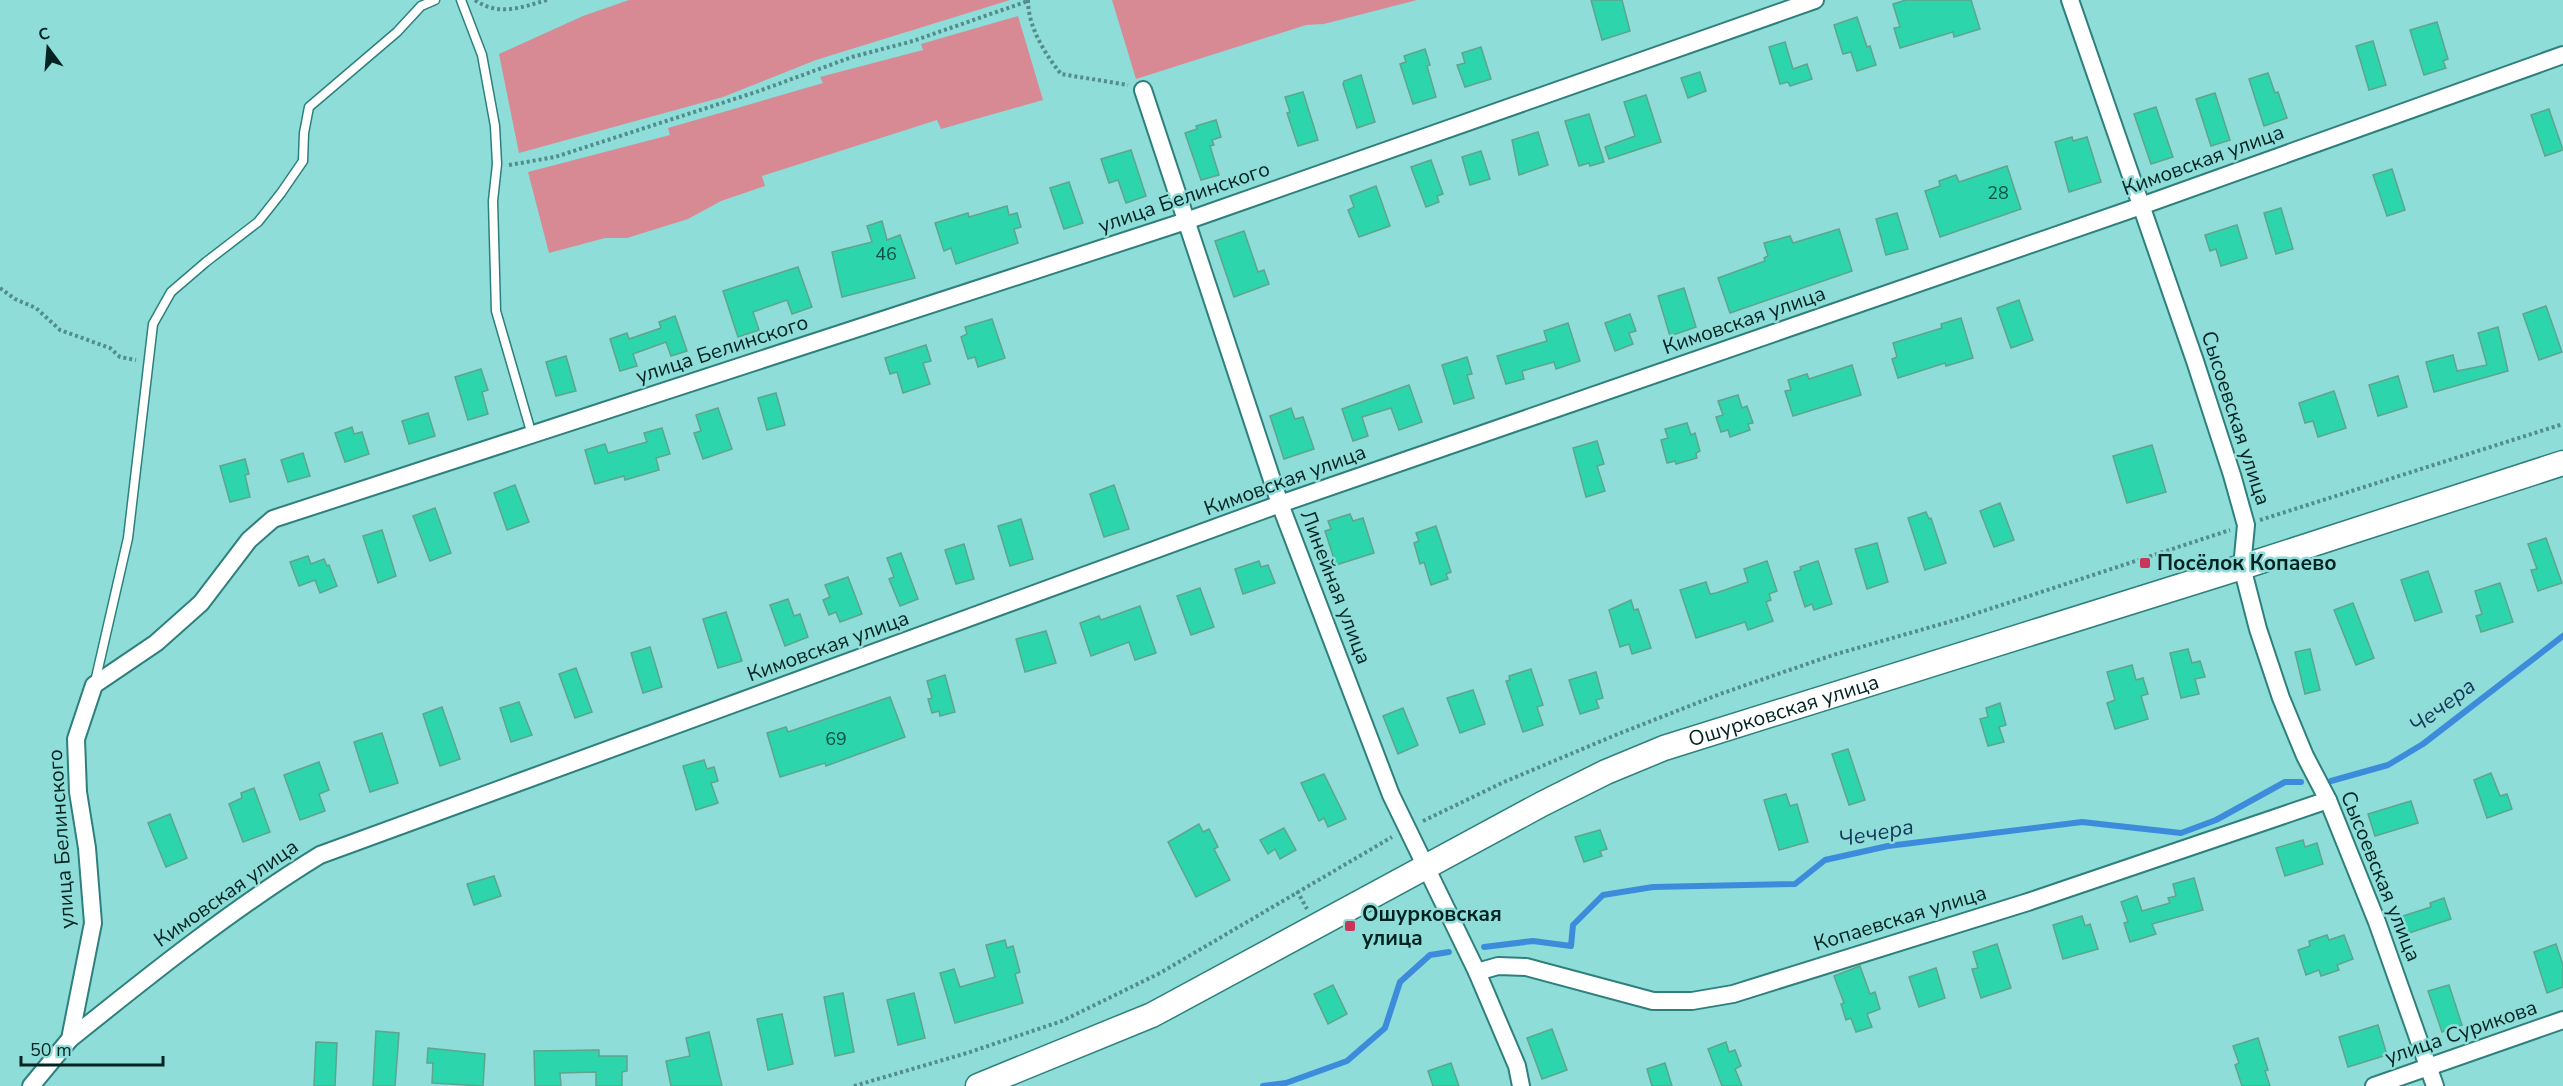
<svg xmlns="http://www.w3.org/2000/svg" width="2563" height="1086" viewBox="0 0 2563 1086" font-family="'Nunito Sans',sans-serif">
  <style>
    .green { fill: #d78a94 }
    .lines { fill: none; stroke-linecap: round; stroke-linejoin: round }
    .stream { stroke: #3d8cdc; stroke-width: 6 }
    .building { fill: #2cd5ac; stroke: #5fa48e; stroke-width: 1.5 }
    .lane-casing { stroke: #2e807c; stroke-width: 11 }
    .street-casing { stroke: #2e807c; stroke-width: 20 }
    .secondary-casing { stroke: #2e807c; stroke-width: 27 }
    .path { stroke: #528d8b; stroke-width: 4; stroke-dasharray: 3 3; stroke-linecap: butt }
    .lane { stroke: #fff; stroke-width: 8 }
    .street { stroke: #fff; stroke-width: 16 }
    .secondary { stroke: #fff; stroke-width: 24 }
    .poi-dot { fill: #c73759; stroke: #8eddd9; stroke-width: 2 }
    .labels { text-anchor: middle; stroke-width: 5; stroke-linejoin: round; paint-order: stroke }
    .number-label { font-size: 18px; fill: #0c5044 }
    .street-label { font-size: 21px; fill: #012322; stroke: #8eddd9 }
    .poi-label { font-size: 21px; font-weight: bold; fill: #012322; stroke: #8eddd9; text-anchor: start }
    .water-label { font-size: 22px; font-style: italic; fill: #183758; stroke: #8eddd9 }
  </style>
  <rect width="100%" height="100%" fill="#8eddd9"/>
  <g class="green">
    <path d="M629 0H1010L816 60 723 97 519 153 499 54 583 16Z"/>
    <path d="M1112 0H1417L1324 24 1306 25 1136 79Z"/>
    <path d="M1018 16 1043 100 941 129 937 120 762 176 765 186 721 201 688 219 627 238H605L549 253 528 172 670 135 668 128 823 83 820 77 923 50 921 44Z"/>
  </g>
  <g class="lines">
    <g class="stream">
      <path d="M2331 781 2388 765 2423 744 2563 636"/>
      <path d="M1484 947 1533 941 1571 946 1573 925 1603 895 1653 887 1795 884 1825 860 1888 846 2082 822 2181 833 2216 820 2285 782H2301"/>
      <path d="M1263 1086 1286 1083 1347 1061 1385 1028 1400 982 1430 955 1449 952"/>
    </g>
  </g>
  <g class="building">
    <path d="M1591 0H1622L1630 31 1602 40Z"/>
    <path d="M1906 0H1971L1980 29 1954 37 1953 32 1900 48 1894 28 1900 27 1893 4Z"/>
    <path d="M1857 17 1867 47 1870 46 1876 65 1857 71 1851 52 1843 54 1834 25Z"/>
    <path d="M2437 22 2448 59 2443 61 2446 68 2424 75 2410 30Z"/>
    <path d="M2373 41 2386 85 2369 90 2356 46Z"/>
    <path d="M1785 42 1793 69 1807 64 1812 79 1790 86 1788 82 1780 84 1769 47Z"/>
    <path d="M1481 47 1491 79 1465 87 1457 65 1465 63 1462 53Z"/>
    <path d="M1425 49 1430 65 1427 66 1436 97 1413 104 1400 64 1406 62 1404 56Z"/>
    <path d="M1700 72 1706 91 1688 98 1681 78Z"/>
    <path d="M2268 73 2275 93 2278 92 2287 118 2264 126 2249 79Z"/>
    <path d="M1361 75 1375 122 1357 128 1343 84 1344 81Z"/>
    <path d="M1303 92 1318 140 1298 146 1287 113 1290 112 1285 97Z"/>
    <path d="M2215 93 2230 140 2211 146 2196 99Z"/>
    <path d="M1646 95 1661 142 1609 159 1605 147 1635 136 1624 102Z"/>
    <path d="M2156 107 2173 157 2151 164 2134 114Z"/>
    <path d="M2549 109 2563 150 2545 156 2531 115Z"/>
    <path d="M1589 114 1604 162 1590 166 1589 163 1579 166 1565 121Z"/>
    <path d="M1216 120 1221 137 1212 140 1214 145 1210 146 1219 175 1201 180 1185 133 1197 129 1196 126Z"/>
    <path d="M1538 132 1548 165 1519 175 1512 140Z"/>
    <path d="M2072 137 2073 141 2087 137 2101 182 2069 192 2055 142Z"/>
    <path d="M1131 150 1146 196 1126 203 1118 180 1109 183 1101 159Z"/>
    <path d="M1481 151 1490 179 1470 185 1462 157Z"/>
    <path d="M1431 160 1443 194 1437 196 1439 202 1426 207 1411 167Z"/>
    <path d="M2007 166 2021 209 1940 237 1925 191 1940 186 1939 181 1956 175 1959 182Z"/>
    <path d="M2392 169 2405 210 2387 216 2373 175Z"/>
    <path d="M1069 182 1083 223 1064 229 1050 188Z"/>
    <path d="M1376 186 1390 226 1359 237 1348 210 1354 207 1350 196Z"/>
    <path d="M1007 206 1009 215 1017 213 1021 227 1014 229 1018 243 956 264 951 248 944 251 935 223 968 213 969 217Z"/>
    <path d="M2281 208 2293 249 2276 254 2264 213Z"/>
    <path d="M1897 213 1908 249 1886 255 1876 219Z"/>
    <path d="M882 221 887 240 900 235 915 278 842 297 832 252 872 242 867 226Z"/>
    <path d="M2237 225 2247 258 2221 266 2216 249 2210 251 2205 235Z"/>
    <path d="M1839 229 1852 271 1730 313 1718 278 1765 261 1764 258 1768 256 1764 243 1790 236 1793 243Z"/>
    <path d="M1244 231 1258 272 1264 270 1269 284 1234 297 1215 241Z"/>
    <path d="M798 267 812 307 792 314 787 300 753 312 759 330 738 337 723 291Z"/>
    <path d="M1684 288 1696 327 1670 336 1658 296Z"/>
    <path d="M2019 300 2033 340 2011 348 1997 308Z"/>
    <path d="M2546 306 2562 352 2539 360 2523 314Z"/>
    <path d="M1630 314 1636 331 1629 333 1633 344 1615 351 1605 323Z"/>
    <path d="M675 316 687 351 671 356 666 342 633 354 637 366 620 371 610 339 627 333 629 339 661 328 659 322Z"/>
    <path d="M1961 318 1973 358 1946 366 1945 363 1898 378 1892 359 1897 357 1893 343 1942 328 1941 324Z"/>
    <path d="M992 319 1005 358 978 367 975 357 968 359 961 337 967 334 965 327Z"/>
    <path d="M1568 323 1580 361 1556 369 1554 362 1522 371 1524 379 1506 384 1497 356 1547 341 1544 331Z"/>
    <path d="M2498 327 2508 371 2434 392 2426 362 2453 355 2457 371 2487 365 2478 333Z"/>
    <path d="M926 345 931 361 923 363 930 384 903 393 897 372 890 374 885 358Z"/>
    <path d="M566 356 576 391 556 396 546 362Z"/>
    <path d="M1467 357 1472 374 1467 375 1474 398 1454 404 1442 365Z"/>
    <path d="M1852 365 1861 395 1793 416 1785 391 1791 390 1788 380 1807 374 1809 379Z"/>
    <path d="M481 369 488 390 482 392 488 414 468 420 455 377Z"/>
    <path d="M2398 376 2407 407 2378 416 2369 385Z"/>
    <path d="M1409 385 1422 422 1399 430 1391 408 1362 417 1368 436 1353 441 1342 409Z"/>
    <path d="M2334 391 2346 428 2318 437 2313 421 2305 423 2299 403Z"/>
    <path d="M776 393 785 425 767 430 758 398Z"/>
    <path d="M1738 395 1742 408 1747 406 1753 423 1748 424 1750 430 1730 437 1728 430 1721 432 1716 417 1723 415 1718 401Z"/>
    <path d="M718 408 732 449 703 459 694 433 701 431 696 415Z"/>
    <path d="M1291 408 1295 419 1303 417 1314 449 1284 459 1270 416Z"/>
    <path d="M428 413 435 436 409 444 402 421Z"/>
    <path d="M1687 423 1691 435 1695 433 1700 451 1696 453 1697 458 1676 464 1675 461 1667 463 1661 440 1668 438 1665 429Z"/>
    <path d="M352 427 354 434 362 432 369 454 345 462 335 433Z"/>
    <path d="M662 428 670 454 656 458 659 470 625 480 624 476 595 484 585 450 605 444 608 453 647 442 644 433Z"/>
    <path d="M1597 441 1604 464 1597 466 1605 491 1586 497 1573 448Z"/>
    <path d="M2152 445 2166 492 2127 503 2113 456Z"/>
    <path d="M303 453 310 476 288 482 281 460Z"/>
    <path d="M245 459 249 474 245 475 250 497 230 502 220 466Z"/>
    <path d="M515 485 529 522 507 530 494 493Z"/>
    <path d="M1114 485 1129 529 1104 537 1090 494Z"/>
    <path d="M2000 503 2014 540 1994 547 1980 511Z"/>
    <path d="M435 508 451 553 430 561 413 516Z"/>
    <path d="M1926 512 1929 519 1931 518 1946 563 1925 570 1908 518Z"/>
    <path d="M1350 514 1353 521 1363 518 1374 553 1336 565 1325 531 1331 529 1328 521Z"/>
    <path d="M1021 519 1033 559 1010 566 998 526Z"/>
    <path d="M1436 526 1451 572 1446 574 1448 579 1431 585 1424 562 1420 564 1414 543 1419 541 1416 533Z"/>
    <path d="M382 530 396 576 378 583 363 536Z"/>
    <path d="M2546 538 2562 583 2538 591 2531 570 2537 569 2528 544Z"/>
    <path d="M1877 543 1888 582 1867 589 1855 549Z"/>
    <path d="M964 544 974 579 956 584 945 550Z"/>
    <path d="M901 553 918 599 900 606 889 579 894 577 887 558Z"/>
    <path d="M308 556 311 564 324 559 327 566 329 565 337 586 320 593 315 580 299 586 290 562Z"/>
    <path d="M1259 561 1261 567 1268 565 1275 583 1243 594 1235 569Z"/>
    <path d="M1767 561 1777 591 1769 594 1771 600 1766 602 1773 621 1748 630 1745 622 1696 638 1680 590 1706 582 1710 594 1716 593 1748 582 1744 569Z"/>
    <path d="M1818 561 1832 604 1814 610 1812 604 1805 607 1794 572 1801 570 1800 567Z"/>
    <path d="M2428 571 2442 612 2415 621 2401 580Z"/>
    <path d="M848 577 862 614 840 622 836 612 829 615 823 600 830 597 825 585Z"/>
    <path d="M2500 583 2513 622 2481 632 2476 616 2482 614 2475 591Z"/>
    <path d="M1200 588 1214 627 1191 635 1177 596Z"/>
    <path d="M788 599 794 616 800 614 808 637 785 646 770 605Z"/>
    <path d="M1631 600 1634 610 1638 609 1651 648 1632 654 1629 644 1620 647 1609 610Z"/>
    <path d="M2353 603 2374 658 2356 665 2334 610Z"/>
    <path d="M1140 606 1156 653 1135 660 1129 642 1091 656 1080 623 1099 616 1101 620Z"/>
    <path d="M726 612 742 661 718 668 703 619Z"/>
    <path d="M1046 631 1056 663 1025 672 1016 639Z"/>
    <path d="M650 647 662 687 643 693 631 653Z"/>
    <path d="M2188 649 2192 663 2200 661 2205 677 2195 679 2199 694 2181 698 2170 653Z"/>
    <path d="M2310 649 2320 690 2305 694 2295 652Z"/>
    <path d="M2132 665 2136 680 2143 678 2148 694 2141 696 2148 719 2115 729 2107 703 2115 700 2107 672Z"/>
    <path d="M576 668 592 712 575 718 559 674Z"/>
    <path d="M1531 669 1543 705 1537 707 1543 725 1523 732 1506 681 1510 680 1509 676Z"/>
    <path d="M1596 672 1603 698 1596 700 1599 708 1580 714 1569 680Z"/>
    <path d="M945 675 955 712 940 716 939 711 932 713 928 699 932 698 927 681Z"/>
    <path d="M1473 690 1485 724 1460 733 1447 698Z"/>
    <path d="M890 697 905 737 826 766 825 763 780 777 767 733 786 727 788 732Z"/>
    <path d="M519 702 532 735 511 742 500 708Z"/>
    <path d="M2000 703 2006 725 1999 727 2004 742 1988 746 1980 719 1988 717 1986 708Z"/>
    <path d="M442 707 460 759 440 766 423 714Z"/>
    <path d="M1403 708 1418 745 1398 754 1383 716Z"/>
    <path d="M382 733 398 783 370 792 354 742Z"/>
    <path d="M1848 749 1865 800 1849 805 1832 754Z"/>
    <path d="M704 760 707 769 714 767 718 781 711 783 718 803 696 810 683 766Z"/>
    <path d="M319 762 329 790 319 794 325 811 300 820 284 775Z"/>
    <path d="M2491 773 2500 796 2507 794 2512 809 2487 818 2474 780Z"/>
    <path d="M1324 774 1346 819 1328 827 1324 818 1319 821 1301 783Z"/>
    <path d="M254 788 270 832 243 842 229 804 242 798 241 793Z"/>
    <path d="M1786 794 1790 806 1797 804 1808 842 1779 850 1764 800Z"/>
    <path d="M2411 801 2418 823 2375 836 2368 814Z"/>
    <path d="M170 814 187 858 166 867 148 823Z"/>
    <path d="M1199 824 1203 832 1209 829 1218 847 1214 849 1230 880 1196 897 1168 842Z"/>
    <path d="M1284 828 1296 850 1280 859 1275 849 1268 854 1260 840Z"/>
    <path d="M1600 830 1607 849 1600 851 1602 856 1584 862 1575 837Z"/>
    <path d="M2303 840 2305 847 2317 843 2323 864 2285 876 2276 848Z"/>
    <path d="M494 876 501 896 474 905 467 884Z"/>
    <path d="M2194 878 2203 910 2152 924 2156 934 2130 942 2124 923 2128 922 2121 902 2137 896 2142 911 2170 903 2168 898 2176 896 2173 884Z"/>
    <path d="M2444 898 2451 919 2406 934 2400 917 2431 907 2430 903Z"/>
    <path d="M2082 916 2085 926 2090 924 2098 949 2063 959 2053 925Z"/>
    <path d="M2327 935 2329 940 2344 935 2353 959 2337 965 2339 970 2321 976 2319 970 2306 975 2298 950 2310 946 2309 941Z"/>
    <path d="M1005 940 1007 948 1013 946 1020 972 1015 974 1023 1003 955 1023 940 973 954 969 960 987 995 977 986 945Z"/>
    <path d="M1997 944 2011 988 1981 998 1972 969 1978 968 1973 952Z"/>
    <path d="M2556 944 2563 965V987L2547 993 2534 952Z"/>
    <path d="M1860 966 1870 994 1875 992 1880 1009 1867 1014 1872 1027 1856 1032 1851 1018 1846 1020 1841 1004 1844 1003 1834 976Z"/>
    <path d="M1936 968 1945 998 1919 1007 1909 977Z"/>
    <path d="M1333 985 1347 1014 1328 1024 1314 994Z"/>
    <path d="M2449 985 2462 1025 2442 1032 2428 991Z"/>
    <path d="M843 993 854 1052 835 1056 824 997Z"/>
    <path d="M914 993 925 1038 898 1045 887 1000Z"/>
    <path d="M782 1014 793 1064 768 1070 757 1019Z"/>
    <path d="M2378 1025 2387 1055 2348 1067 2339 1037Z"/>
    <path d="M1552 1029 1567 1070 1542 1079 1527 1038Z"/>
    <path d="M376 1031 399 1033 395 1086H373Z"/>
    <path d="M709 1032 722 1086H671L666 1061 690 1056 686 1038Z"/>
    <path d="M2258 1038 2268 1070 2265 1071 2270 1086H2242L2235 1065 2239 1063 2233 1046Z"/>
    <path d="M316 1042 337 1043 335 1086H314Z"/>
    <path d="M1726 1042 1729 1052 1735 1050 1741 1066 1735 1069 1742 1086H1722L1708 1049Z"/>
    <path d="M428 1048 485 1054 483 1086 432 1083 433 1063H427Z"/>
    <path d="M599 1050V1056H627V1071L622 1072V1086H596V1072L560 1073 561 1086H535L534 1051Z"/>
    <path d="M1451 1063 1459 1086H1433L1428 1071Z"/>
    <path d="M1665 1063 1672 1086H1652L1647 1069Z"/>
  </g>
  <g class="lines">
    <g class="lane-casing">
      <g id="lane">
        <path d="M461 0 482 55 495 126 497 164 493 201 496 311 532 435"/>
        <path d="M95 682 128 538 153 324 171 292 206 262 258 222 281 193 303 161 304 133 309 107 397 32 421 6 435 0"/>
      </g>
    </g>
    <g class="street-casing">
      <g id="street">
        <path d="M2070 0 2195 361 2232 475 2246 525 2242 567 2258 629 2281 698 2305 756 2328 800 2377 922 2435 1086"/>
        <path d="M1143 90 1280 504 1391 795 1477 972 1517 1066 1521 1086"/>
        <path d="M1477 972 1498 966 1526 967 1653 1001H1692L1733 994 2028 902 2328 800"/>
        <path d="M70 1039C151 974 232 909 320 855L1280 504 2141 206 2563 55"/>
        <path d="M31 1086 70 1039 93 923 87 848 78 792 76 739 94 685 156 643 201 603 249 540 273 519 1186 221 1815 0"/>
        <path d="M2374 1086 2563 1020"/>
      </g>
    </g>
    <g class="secondary-casing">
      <g id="secondary">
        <path id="s1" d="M978 1086 1152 1015 1542 804 1606 772 1664 748 2242 567 2563 463"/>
      </g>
    </g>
    <g class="path">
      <path d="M475 0C499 17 522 7 547 0"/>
      <path d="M1028 0C1028 27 1045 54 1061 74L1128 85"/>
      <path d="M509 165 555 157 759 91 852 57 913 41 1028 1"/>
      <path d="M0 288 15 299 36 308 60 330 110 348 120 357 136 360"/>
      <path d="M2260 520 2563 424"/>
      <path d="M1423 821 1504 782 1618 734 1720 694 1833 655 1959 619 2230 530"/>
      <path d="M1297 891 1307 909"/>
      <path d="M854 1086 967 1053 1062 1021 1160 973 1392 837"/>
    </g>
    <use href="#lane" class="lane"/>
    <use href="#street" class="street"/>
    <use href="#secondary" class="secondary"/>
  </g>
  <g class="poi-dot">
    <rect x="2139" y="557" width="12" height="12" rx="3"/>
    <rect x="1344" y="920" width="12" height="12" rx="3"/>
  </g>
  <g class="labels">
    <g class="number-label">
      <text x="1998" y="199">28</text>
      <text x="886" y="260">46</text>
      <text x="836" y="745">69</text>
    </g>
    <g class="street-label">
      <text transform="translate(2203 160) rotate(-20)" y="7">Кимовская улица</text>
      <text transform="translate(1184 197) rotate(-19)" y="7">улица Белинского</text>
      <text transform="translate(1744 320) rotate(-19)" y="7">Кимовская улица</text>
      <text transform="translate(722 349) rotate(-18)" y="7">улица Белинского</text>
      <text transform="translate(2236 418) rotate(72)" y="7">Сысоевская улица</text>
      <text transform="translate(1285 480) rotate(-20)" y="7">Кимовская улица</text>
      <text transform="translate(1336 587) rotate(69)" y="7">Линейная улица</text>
      <text transform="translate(828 646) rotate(-20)" y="7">Кимовская улица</text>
      <text dy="7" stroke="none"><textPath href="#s1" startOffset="891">Ошурковская улица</textPath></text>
      <text transform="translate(61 839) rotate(-94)" y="7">улица Белинского</text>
      <text transform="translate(2381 876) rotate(68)" y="7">Сысоевская улица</text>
      <text transform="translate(226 893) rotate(-35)" y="7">Кимовская улица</text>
      <text transform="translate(1900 918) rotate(-17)" y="7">Копаевская улица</text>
      <text transform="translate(2461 1032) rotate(-19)" y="7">улица Сурикова</text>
    </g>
    <g class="poi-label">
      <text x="2157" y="570">Посёлок Копаево</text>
      <text x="1362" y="921">Ошурковская<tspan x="1362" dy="24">улица</tspan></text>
    </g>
    <g class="water-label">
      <text transform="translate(2442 705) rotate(-37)" y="8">Чечера</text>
      <text transform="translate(1876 832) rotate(-10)" y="8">Чечера</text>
    </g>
  </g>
  <g transform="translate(48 48) rotate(344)" stroke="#8eddd9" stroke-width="4.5" paint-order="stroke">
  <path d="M0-4.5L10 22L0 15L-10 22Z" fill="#012322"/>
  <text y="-9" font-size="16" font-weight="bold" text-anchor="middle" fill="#012322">С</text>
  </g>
  <path d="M21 1056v9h142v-9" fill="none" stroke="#012322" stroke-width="3"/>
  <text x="30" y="1056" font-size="18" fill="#012322" stroke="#8eddd9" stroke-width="4.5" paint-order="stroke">50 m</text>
</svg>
